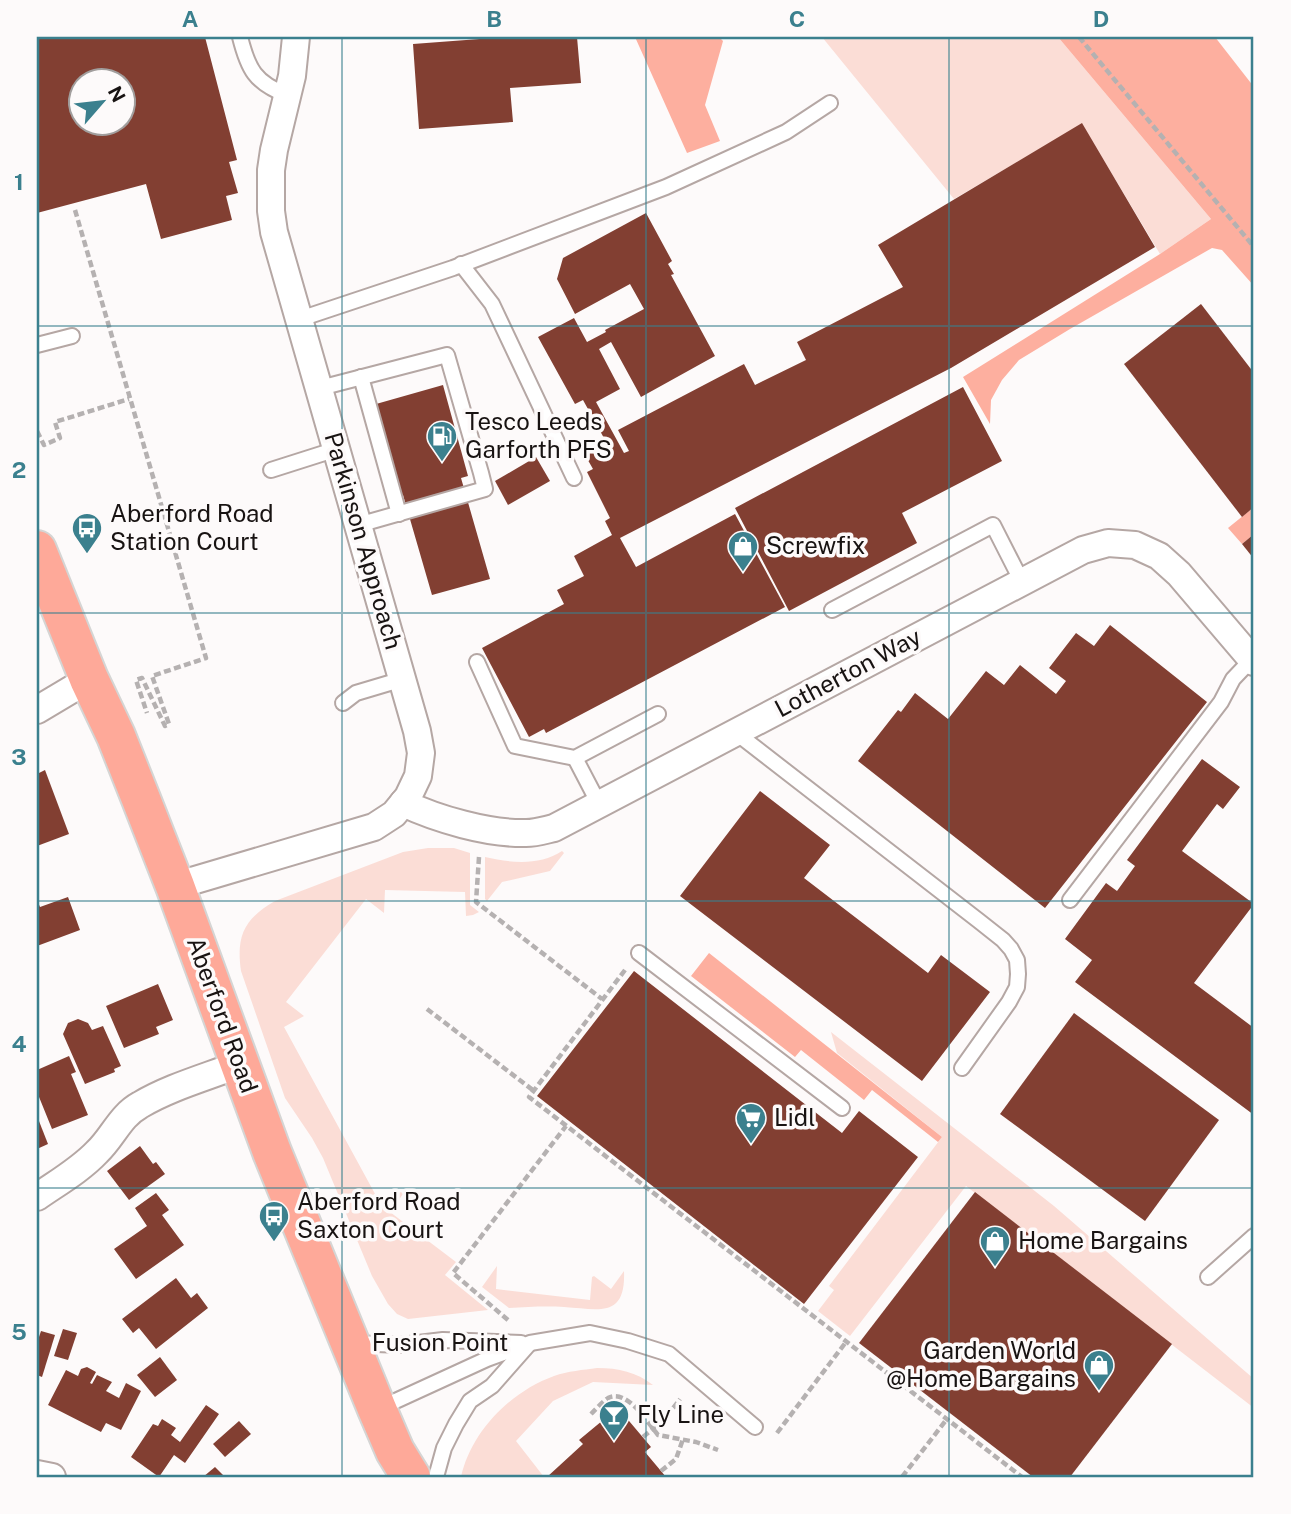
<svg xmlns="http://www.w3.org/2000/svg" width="1291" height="1514" viewBox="0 0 1291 1514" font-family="'Public Sans',sans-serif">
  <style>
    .green { fill: #fbddd6 }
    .forest { fill: #fdaf9f }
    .building { fill: #823f32; fill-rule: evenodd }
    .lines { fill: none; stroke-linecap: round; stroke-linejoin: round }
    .lane-casing { stroke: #b5a7a4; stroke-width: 18 }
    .street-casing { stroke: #b5a7a4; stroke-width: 30 }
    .primary-casing { stroke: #d5d5d4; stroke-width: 42 }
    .path { stroke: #b5b1b1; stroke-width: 4.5; stroke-dasharray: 7 3.5; stroke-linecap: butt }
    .lane { stroke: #fff; stroke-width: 14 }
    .street { stroke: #fff; stroke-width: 26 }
    .primary { stroke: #fea999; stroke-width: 38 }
    .grid { fill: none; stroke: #3b808e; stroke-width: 2; stroke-opacity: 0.55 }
    .labels { text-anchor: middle; stroke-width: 7; stroke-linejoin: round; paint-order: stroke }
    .poi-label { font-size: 24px; fill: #181312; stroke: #fdfafa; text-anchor: start }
    .street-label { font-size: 24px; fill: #181312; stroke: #fdfafa }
    .neatline { fill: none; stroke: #3b808e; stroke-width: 2.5 }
    .grid-label { font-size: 23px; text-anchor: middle; font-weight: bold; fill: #3b808e }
  </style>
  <rect width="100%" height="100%" fill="#fdfafa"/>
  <g class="green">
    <path d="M822 37H1058L1211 219 1160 254 1082 124 954 199Z"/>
    <path d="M428 848H454L470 853V905L479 912 473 915 466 916 465 892 385 890 384 913 366 899 286 1002 304 1016 284 1027 380 1203 401 1192 403 1194 390 1212 456 1262 445 1275 488 1310 408 1319 397 1314 388 1304 372 1276 323 1158 312 1138 285 1098 241 971C236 936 244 919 275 901L403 852Z"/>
    <path d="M562 851 564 853 550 871 502 882 487 901 485 899V857C510 863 540 866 562 851Z"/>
    <path d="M831 1032 1054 1206 1254 1379V1408L966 1186 850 1336 818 1311 834 1290 829 1286 942 1137 837 1053Z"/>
    <path d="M497 1266 496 1289 590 1300 592 1277 594 1276 611 1289 624 1271C626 1319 598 1309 564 1307 545 1306 527 1307 509 1308L482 1287Z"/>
    <path d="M597 1368C619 1368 636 1372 653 1385L593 1382 553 1401 516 1441 544 1477H461C471 1432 510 1392 554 1376 568 1371 583 1370 597 1368Z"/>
  </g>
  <g class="forest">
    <path d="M635 37H719L723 41 705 105 720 141 687 153Z"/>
    <path d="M1058 37H1215L1254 87V286L1222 250 1212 248 1070 329 1019 360 1002 380 991 400 990 424 963 377 1160 254 1211 219Z"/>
    <path d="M1254 507V534L1242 544 1228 528Z"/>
    <path d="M709 953 942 1137 938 1142 872 1090 864 1100 801 1050 795 1057 691 976Z"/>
  </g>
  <g class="building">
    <path d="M37 37H205L237 160 229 162 238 193 226 196 232 220 161 239 146 184 37 213ZM80 80H122V122H80Z"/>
    <path d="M506 37H577L581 83 510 88 513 122 419 129 413 44Z"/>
    <path d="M1082 123 1155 247 951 368 620 538 636 567 735 514 785 607 546 733 544 729 529 737 482 648 564 604 557 590 584 576 574 556 612 535 605 521 610 518 587 472 593 469 585 455 596 449 599 455 610 449 583 400 575 404 538 337 574 318 587 342 606 332 605 330 644 309 630 284 575 314 557 279 563 258 646 213 672 261 668 264 674 274 671 275 715 356 641 397 611 342 599 349 620 389 596 402 624 453 629 451 618 430 744 364 755 385 806 360 797 342 903 287 878 245Z"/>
    <path d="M1201 304 1254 373V507L1242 517 1124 364Z"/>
    <path d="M443 385 468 476 461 478 490 579 432 595 403 495 387 499 362 408Z"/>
    <path d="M963 387 1002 461 902 513 917 543 789 611 735 508Z"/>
    <path d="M536 457 550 481 508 505 495 481Z"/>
    <path d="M1254 534V559L1242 544Z"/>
    <path d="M1110 625 1207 702 1045 908 858 761 898 710 901 712 915 693 948 719 986 671 1004 685 1020 665 1056 694 1066 681 1049 668 1076 633 1094 646Z"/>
    <path d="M1202 759 1240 787 1223 809 1217 804 1182 851 1254 904 1194 983 1254 1028V1115L1075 982 1092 960 1065 939 1106 883 1117 891 1135 866 1127 860Z"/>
    <path d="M45 770 69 834 37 846V774Z"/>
    <path d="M760 791 830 845 804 878 928 973 941 955 990 992 922 1081 680 896Z"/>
    <path d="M68 897 80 930 37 946V900L40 907Z"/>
    <path d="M634 971 842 1133 859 1111 918 1157 804 1304 537 1096Z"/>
    <path d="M158 984 173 1020 156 1027 159 1034 124 1048 106 1006Z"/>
    <path d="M1074 1013 1219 1120 1145 1221 1000 1114Z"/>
    <path d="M78 1019 88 1023 92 1030 103 1026 121 1066 114 1069 115 1072 85 1084 63 1034 68 1023Z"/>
    <path d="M69 1056 76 1072 71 1074 88 1115 52 1129 37 1092V1070Z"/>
    <path d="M37 1116 48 1144 37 1149Z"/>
    <path d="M140 1146 153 1164 156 1162 165 1174 129 1200 107 1171Z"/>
    <path d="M975 1192 1172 1344 1070 1477H1033L859 1343Z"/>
    <path d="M156 1193 169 1210 162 1215 184 1245 136 1279 114 1249 147 1226 135 1208Z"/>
    <path d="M176 1278 191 1298 197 1293 208 1308 156 1349 139 1328 133 1333 122 1319Z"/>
    <path d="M63 1329 77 1333 68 1360 54 1356Z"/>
    <path d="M41 1331 55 1335 42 1377 37 1375V1343Z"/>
    <path d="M160 1357 177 1380 155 1397 137 1375Z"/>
    <path d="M87 1367 96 1372 90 1383 92 1384 97 1375 112 1382 106 1391 119 1398 126 1383 141 1391 121 1430 106 1423 101 1432 48 1405 66 1370 78 1376 81 1369Z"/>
    <path d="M206 1405 219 1414 185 1463 174 1455 159 1477 131 1457 153 1424 158 1426 162 1419 176 1428 171 1435 180 1442Z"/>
    <path d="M614 1411 620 1418 624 1415 651 1447 645 1452 666 1477H547L583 1444 579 1440Z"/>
    <path d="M239 1421 251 1434 225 1457 213 1444Z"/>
    <path d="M215 1467 225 1477H203Z"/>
  </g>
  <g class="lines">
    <g class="lane-casing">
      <g id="lane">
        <path d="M240 37C248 69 255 83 287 95"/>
        <path d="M461 264 492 304 574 478"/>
        <path d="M300 319 453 268 666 187 786 132 830 103"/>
        <path d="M37 345 72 336"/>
        <path d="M361 377 399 514"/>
        <path d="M320 388 447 355 481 473 485 489 358 525"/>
        <path d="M271 470 337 449"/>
        <path d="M832 610 993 525 1022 582"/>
        <path d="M477 662 515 746 575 758 658 714"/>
        <path d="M343 703 356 693 403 679"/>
        <path d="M735 732 979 921 1003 940 1011 949 1017 960 1018 974 1017 987 1009 1002 962 1068"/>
        <path d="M575 758 599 804"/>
        <path d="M1070 900 1221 702 1233 679 1252 659"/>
        <path d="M639 953 842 1108"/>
        <path d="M1208 1277 1254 1236"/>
        <path d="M352 1343 401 1345 443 1340 521 1343"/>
        <path d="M378 1409 487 1359 530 1343 590 1333 628 1341 669 1354 755 1427"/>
        <path d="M436 1477 444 1448 456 1424 470 1401 492 1386 529 1344"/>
      </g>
    </g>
    <g class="street-casing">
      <g id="street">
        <path d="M37 710 89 679"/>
        <path d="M403 803C437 819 488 834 526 833 536 833 545 830 554 828L1083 550 1108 543 1135 545 1159 556 1179 574 1254 662"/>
        <path d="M175 886 374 827 394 814 408 797 418 776 421 753 417 731 274 232 271 211V170L274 150 292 76 296 37"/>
        <path d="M37 1197C57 1183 80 1170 97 1152 113 1137 120 1116 140 1105 170 1087 207 1077 240 1064"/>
        <path d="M37 1474 52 1477"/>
      </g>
    </g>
    <g class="primary-casing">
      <path id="primary" d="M37 550 89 679 116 736 141 799 175 886 272 1152 377 1409 395 1451 411 1477"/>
    </g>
    <g class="path">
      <path d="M1079 37 1254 247"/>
      <path d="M75 210 206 658 152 676 169 724 165 726 142 678 136 680 147 713"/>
      <path d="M37 431 44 445 60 438 55 422 129 399"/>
      <path d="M479 857 476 902 602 999"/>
      <path d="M625 970 529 1097 1022 1477"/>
      <path d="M427 1009 534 1091"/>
      <path d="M508 1320 453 1273 566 1126"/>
      <path d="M591 1414C596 1409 602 1402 608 1398 627 1388 648 1423 658 1435L696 1442 718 1450"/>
      <path d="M777 1433 846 1342"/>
      <path d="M643 1437 665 1419 680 1399"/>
      <path d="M661 1471 676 1459 683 1439"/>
      <path d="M902 1477 947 1419"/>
    </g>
    <use href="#lane" class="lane"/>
    <use href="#street" class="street"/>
    <use href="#primary" class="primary"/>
  </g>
  <path class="grid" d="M342 37V1477M646 37V1477M949 37V1477M37 326H1254M37 613H1254M37 901H1254M37 1188H1254"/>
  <defs>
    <g id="fuel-pin" transform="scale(1.575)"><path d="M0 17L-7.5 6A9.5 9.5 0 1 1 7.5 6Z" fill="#3b808e" stroke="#fdfafa"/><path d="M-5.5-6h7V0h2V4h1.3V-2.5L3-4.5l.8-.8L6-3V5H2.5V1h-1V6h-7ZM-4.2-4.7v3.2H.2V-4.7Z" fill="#fff"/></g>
    <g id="bus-pin" transform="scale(1.575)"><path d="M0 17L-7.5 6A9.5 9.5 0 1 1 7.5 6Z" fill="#3b808e" stroke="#fdfafa"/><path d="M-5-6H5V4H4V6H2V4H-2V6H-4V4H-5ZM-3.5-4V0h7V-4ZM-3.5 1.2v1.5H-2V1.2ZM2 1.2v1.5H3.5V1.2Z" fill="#fff"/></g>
    <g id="shop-pin" transform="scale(1.575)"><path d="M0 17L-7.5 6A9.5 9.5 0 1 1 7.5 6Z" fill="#3b808e" stroke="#fdfafa"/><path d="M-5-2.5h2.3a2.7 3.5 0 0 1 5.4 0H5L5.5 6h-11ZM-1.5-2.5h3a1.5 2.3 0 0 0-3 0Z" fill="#fff"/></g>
    <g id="supermarket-pin" transform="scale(1.575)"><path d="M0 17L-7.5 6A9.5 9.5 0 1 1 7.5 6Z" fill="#3b808e" stroke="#fdfafa"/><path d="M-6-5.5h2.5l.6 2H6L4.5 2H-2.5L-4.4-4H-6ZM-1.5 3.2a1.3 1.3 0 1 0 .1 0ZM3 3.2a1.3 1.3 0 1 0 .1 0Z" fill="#fff"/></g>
    <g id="bar-pin" transform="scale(1.575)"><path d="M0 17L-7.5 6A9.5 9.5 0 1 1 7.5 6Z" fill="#3b808e" stroke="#fdfafa"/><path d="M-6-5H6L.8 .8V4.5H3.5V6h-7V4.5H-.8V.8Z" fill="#fff"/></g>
  </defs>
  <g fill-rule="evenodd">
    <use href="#fuel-pin" x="442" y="436"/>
    <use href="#bus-pin" x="87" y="528"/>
    <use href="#shop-pin" x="743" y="546"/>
    <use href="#supermarket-pin" x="751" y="1118"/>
    <use href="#bus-pin" x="274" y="1216"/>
    <use href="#shop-pin" x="995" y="1241"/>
    <use href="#shop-pin" x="1099" y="1365"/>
    <use href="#bar-pin" x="614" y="1415"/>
  </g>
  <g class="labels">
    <g class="poi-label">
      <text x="465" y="430">Tesco Leeds<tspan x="465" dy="28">Garforth PFS</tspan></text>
      <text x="110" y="522">Aberford Road<tspan x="110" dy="28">Station Court</tspan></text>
      <text x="766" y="554">Screwfix</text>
      <text x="774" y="1126">Lidl</text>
      <text x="297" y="1210">Aberford Road<tspan x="297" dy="28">Saxton Court</tspan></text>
      <text x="1018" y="1249">Home Bargains</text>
      <text x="1076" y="1359" text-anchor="end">Garden World<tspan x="1076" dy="28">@Home Bargains</tspan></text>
      <text x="637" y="1423">Fly Line</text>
    </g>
    <g class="street-label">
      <text transform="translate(363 541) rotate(74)" y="8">Parkinson Approach</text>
      <text transform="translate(848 673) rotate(-28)" y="8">Lotherton Way</text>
      <text transform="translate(222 1015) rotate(70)" y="8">Aberford Road</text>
      <text x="440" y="1351">Fusion Point</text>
    </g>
  </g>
  <rect width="1291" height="1514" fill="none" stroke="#fdfafa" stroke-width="77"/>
  <g transform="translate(102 102) rotate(62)"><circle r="33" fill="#fdfafa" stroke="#a19e9d" stroke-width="2"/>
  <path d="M0-5L12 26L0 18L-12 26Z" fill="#3b808e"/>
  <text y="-10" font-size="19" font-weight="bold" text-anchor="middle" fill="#181312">N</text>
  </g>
  <rect x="38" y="38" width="1214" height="1438" class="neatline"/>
  <g class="grid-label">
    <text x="190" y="27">A</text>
    <text x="494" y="27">B</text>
    <text x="797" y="27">C</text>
    <text x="1101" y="27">D</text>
    <text x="19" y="190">1</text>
    <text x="19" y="478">2</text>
    <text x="19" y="765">3</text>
    <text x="19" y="1052">4</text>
    <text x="19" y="1340">5</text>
  </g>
</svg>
